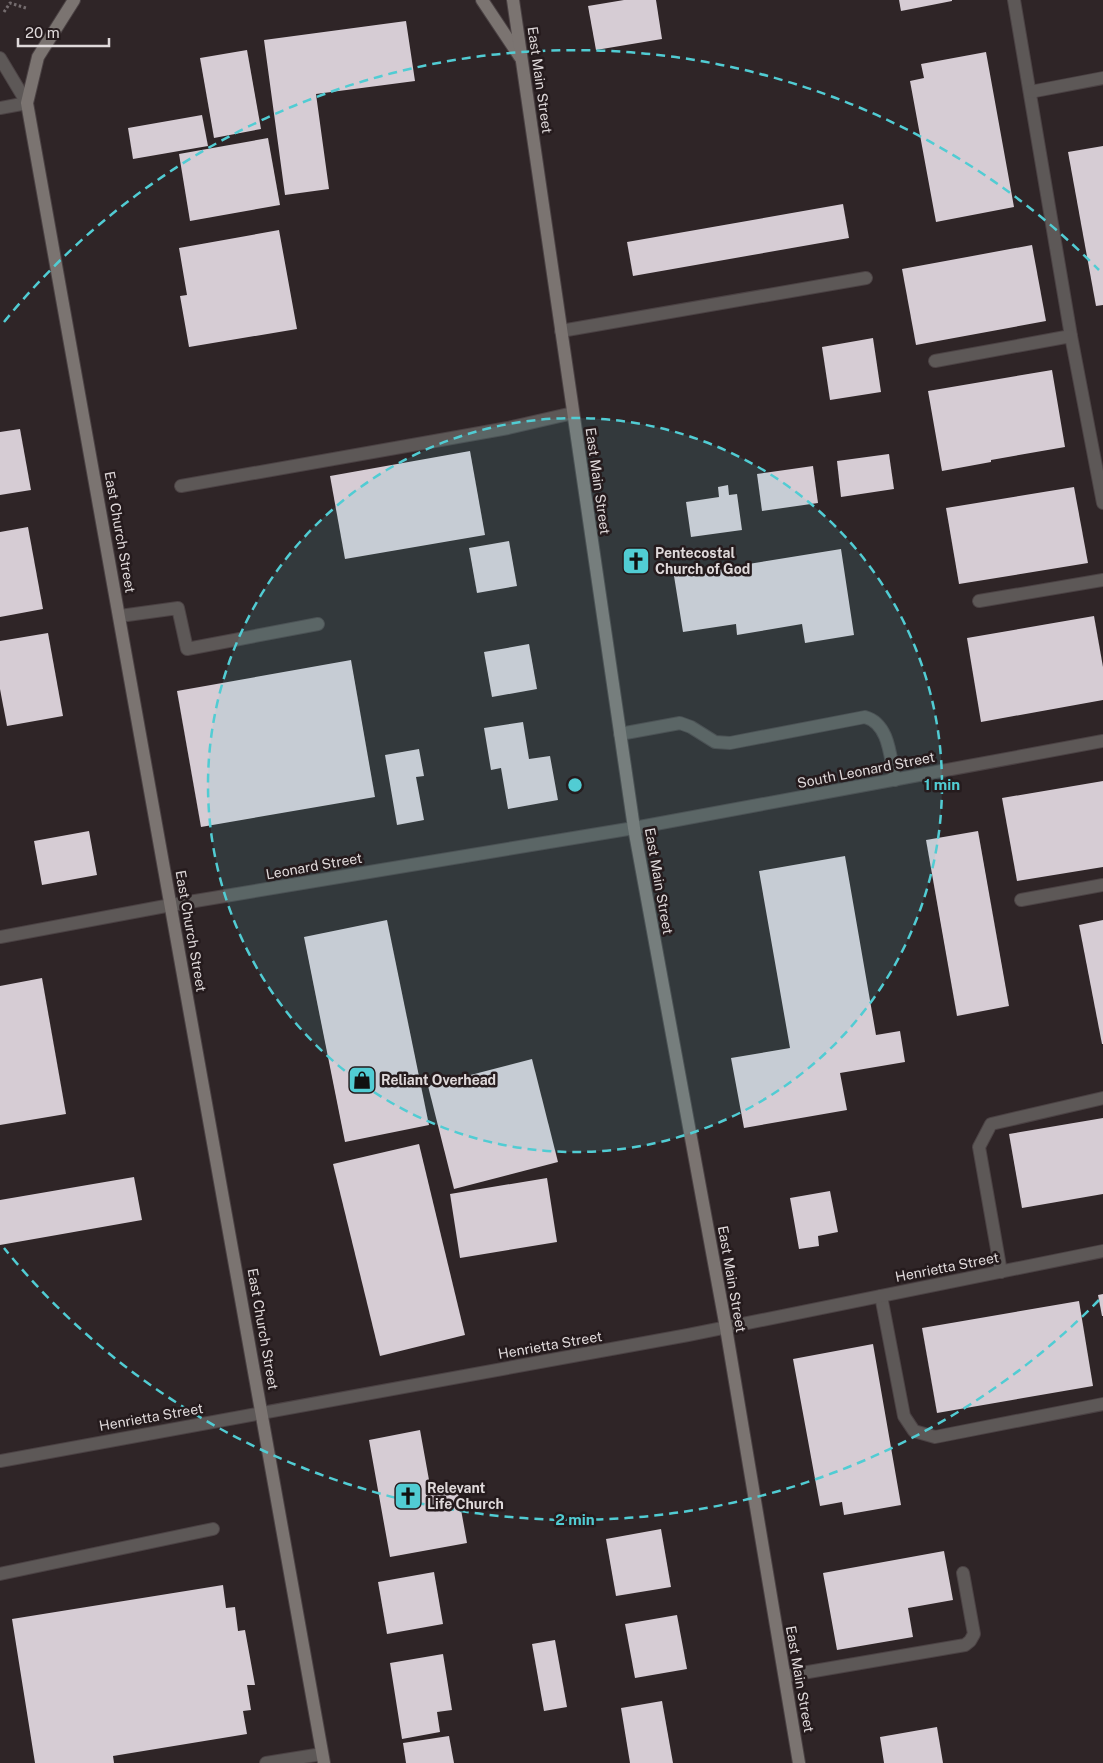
<svg xmlns="http://www.w3.org/2000/svg" width="1103" height="1763" viewBox="0 0 1103 1763" font-family="'Public Sans',sans-serif">
  <style>
    .building { fill: #d6ccd4 }
    .lines { fill: none; stroke-linecap: round; stroke-linejoin: round }
    .service-casing { stroke: #4b4244; stroke-width: 14 }
    .minor-casing { stroke: #4b4244; stroke-width: 14 }
    .secondary-casing { stroke: #4b4244; stroke-width: 14 }
    .path { stroke: #746c6e; stroke-width: 3; stroke-dasharray: 2.5 2.5; stroke-linecap: butt }
    .service { stroke: #5d5857; stroke-width: 12 }
    .minor { stroke: #5d5857; stroke-width: 12 }
    .secondary { stroke: #7b7471; stroke-width: 12 }
    .ring { fill: none; stroke: #51ccd3; stroke-width: 2.5; stroke-dasharray: 9 6 }
    .labels { text-anchor: middle; stroke-width: 5; stroke-linejoin: round; paint-order: stroke }
    .street-label { font-size: 14px; fill: #dfd9da; stroke: #251b1d }
    .poi-label { font-size: 14px; font-weight: bold; fill: #dfd9da; stroke: #251b1d; text-anchor: start }
    .centre { fill: #51ccd3; stroke: #251b1d; stroke-width: 2.5 }
    .ring-label { font-size: 15px; text-anchor: middle; font-weight: bold; fill: #51ccd3; stroke: #251b1d; stroke-width: 5; stroke-linejoin: round; paint-order: stroke }
  </style>
  <rect width="100%" height="100%" fill="#2f2527"/>
  <g class="building">
    <path d="M624 0H656L662 39 596 50 588 6Z"/>
    <path d="M899 0H952V1L901 11Z"/>
    <path d="M406 21 415 81 316 94 329 189 285 195 264 40Z"/>
    <path d="M247 50 261 129 214 138 200 58Z"/>
    <path d="M986 52 1014 207 936 222 910 81 924 78 921 64Z"/>
    <path d="M202 115 208 146 133 159 128 128Z"/>
    <path d="M268 138 280 205 190 221 179 154Z"/>
    <path d="M1103 146V305L1096 306 1068 152Z"/>
    <path d="M843 204 849 238 633 276 627 242Z"/>
    <path d="M279 230 297 329 189 347 180 296 187 295 179 248Z"/>
    <path d="M1032 245 1046 321 916 345 902 269Z"/>
    <path d="M873 338 881 392 830 400 822 347Z"/>
    <path d="M1052 370 1065 447 991 460V462L942 471 928 391Z"/>
    <path d="M20 429 31 490 0 495V432Z"/>
    <path d="M470 451 485 535 345 559 330 476Z"/>
    <path d="M889 454 894 489 841 497 837 461Z"/>
    <path d="M813 466 818 503 762 511 757 474Z"/>
    <path d="M728 485 729 495 737 494 742 530 691 537 686 502 719 497 718 487Z"/>
    <path d="M1074 487 1088 563 959 584 946 508Z"/>
    <path d="M28 527 43 609 0 617V532Z"/>
    <path d="M509 541 517 586 477 593 469 548Z"/>
    <path d="M841 549 854 635 805 643 802 624 737 635 736 624 683 632 674 576Z"/>
    <path d="M1094 616 1103 667V700L981 722 967 638Z"/>
    <path d="M48 633 63 716 7 726 0 689V641Z"/>
    <path d="M529 644 537 689 492 697 484 652Z"/>
    <path d="M351 660 375 797 201 827 177 691Z"/>
    <path d="M523 722 529 759 550 756 558 800 508 809 501 768 491 770 484 728Z"/>
    <path d="M419 749 424 776 416 777 424 820 397 825 385 755Z"/>
    <path d="M1103 781V867L1017 881 1002 798Z"/>
    <path d="M89 831 97 875 42 885 34 841Z"/>
    <path d="M978 831 1009 1006 957 1016 926 840Z"/>
    <path d="M845 856 876 1035 900 1031 905 1062 840 1073 847 1110 744 1128 731 1058 790 1048 759 871Z"/>
    <path d="M387 920 429 1125 345 1142 304 937Z"/>
    <path d="M1103 920V1044H1102L1079 925Z"/>
    <path d="M42 978 66 1114 0 1125V986Z"/>
    <path d="M532 1059 558 1162 454 1189 428 1086Z"/>
    <path d="M1103 1118V1194L1022 1208 1009 1134Z"/>
    <path d="M419 1144 465 1335 380 1356 333 1164Z"/>
    <path d="M134 1177 142 1220 0 1245V1200Z"/>
    <path d="M547 1178 557 1242 460 1258 450 1194Z"/>
    <path d="M830 1191 838 1232 818 1236 819 1246 799 1249 790 1198Z"/>
    <path d="M1103 1294V1316H1102L1098 1295Z"/>
    <path d="M1079 1301 1093 1386 937 1413 922 1328Z"/>
    <path d="M873 1344 901 1505 844 1515 842 1502 820 1506 793 1359Z"/>
    <path d="M420 1430 431 1491 457 1487 467 1543 390 1557 369 1440Z"/>
    <path d="M661 1529 671 1587 616 1596 606 1539Z"/>
    <path d="M944 1551 953 1600 908 1608 913 1637 837 1650 823 1573Z"/>
    <path d="M434 1572 443 1624 387 1634 378 1582Z"/>
    <path d="M223 1585 226 1608 235 1607 238 1631 245 1630 255 1685H247L251 1710 243 1711 247 1734 113 1756 114 1763H35L12 1619Z"/>
    <path d="M677 1615 687 1669 635 1678 625 1624Z"/>
    <path d="M555 1640 567 1707 544 1711 532 1644Z"/>
    <path d="M443 1654 452 1710 437 1712 440 1732 402 1739 390 1663Z"/>
    <path d="M662 1701 673 1763H630L621 1708Z"/>
    <path d="M937 1727 943 1763H884L880 1737Z"/>
    <path d="M449 1736 454 1763H406L403 1743Z"/>
  </g>
  <g class="lines">
    <g class="service-casing">
      <g id="service">
        <path d="M0 108 27 103"/>
        <path d="M561 331 866 278"/>
        <path d="M181 486 508 428 573 413"/>
        <path d="M120 616 178 608 187 649 318 624"/>
        <path d="M620 734 680 723 691 727 715 742 730 743 865 717C890 724 890 758 895 780"/>
        <path d="M881 1296 904 1416 914 1431 935 1437 1103 1404"/>
        <path d="M0 1574 213 1529"/>
        <path d="M785 1676 965 1645 970 1641 974 1634 963 1573"/>
        <path d="M266 1763 322 1754"/>
      </g>
    </g>
    <g class="minor-casing">
      <g id="minor">
        <path d="M1014 0 1071 336"/>
        <path d="M0 58 27 103"/>
        <path d="M1030 92 1103 78"/>
        <path d="M935 361 1071 336 1103 503"/>
        <path d="M979 601 1103 580"/>
        <path d="M1021 900 1103 885"/>
        <path d="M0 937 171 905 634 828 1103 741"/>
        <path d="M1001 1272 979 1147 991 1124 1103 1098"/>
        <path d="M0 1461 688 1335 1103 1251"/>
      </g>
    </g>
    <g class="secondary-casing">
      <g id="secondary">
        <path d="M74 0 38 57 27 103 324 1763"/>
        <path d="M482 0 520 57"/>
        <path d="M513 0 634 828 726 1328 799 1763"/>
      </g>
    </g>
    <path class="path" d="M4 12 10 3 26 8"/>
    <use href="#service" class="service"/>
    <use href="#minor" class="minor"/>
    <use href="#secondary" class="secondary"/>
  </g>
  <circle cx="575" cy="785" r="367" fill="#51ccd3" fill-opacity=".12"/>
  <g class="ring">
    <circle cx="575" cy="785" r="367"/>
    <path d="M1099 1300A735 735 0 0 1 4 1248M4 322A735 735 0 0 1 1099 270"/>
  </g>
  <defs>
    <g id="church-square" transform="scale(1.4375)"><rect x="-9" y="-9" width="18" height="18" rx="4" fill="#51ccd3" stroke="#251b1d"/><path d="M-1.2-6h2.4v3.5h3.3v2.4h-3.3V6h-2.4V-.1h-3.3v-2.4h3.3Z" fill="#111"/></g>
    <g id="shop-square" transform="scale(1.4375)"><rect x="-9" y="-9" width="18" height="18" rx="4" fill="#51ccd3" stroke="#251b1d"/><path d="M-5-2.5h2.3a2.7 3.5 0 0 1 5.4 0H5L5.5 6h-11ZM-1.5-2.5h3a1.5 2.3 0 0 0-3 0Z" fill="#111"/></g>
  </defs>
  <g fill-rule="evenodd">
    <use href="#church-square" x="636" y="561"/>
    <use href="#shop-square" x="362" y="1080"/>
    <use href="#church-square" x="408" y="1496"/>
  </g>
  <g class="labels">
    <g class="street-label">
      <text transform="translate(540 80) rotate(82)" y="5">East Main Street</text>
      <text transform="translate(598 481) rotate(82)" y="5">East Main Street</text>
      <text transform="translate(120 532) rotate(80)" y="5">East Church Street</text>
      <text transform="translate(866 770) rotate(-11)" y="5">South Leonard Street</text>
      <text transform="translate(314 866) rotate(-10)" y="5">Leonard Street</text>
      <text transform="translate(659 881) rotate(80)" y="5">East Main Street</text>
      <text transform="translate(191 931) rotate(80)" y="5">East Church Street</text>
      <text transform="translate(947 1267) rotate(-11)" y="5">Henrietta Street</text>
      <text transform="translate(732 1279) rotate(80)" y="5">East Main Street</text>
      <text transform="translate(263 1329) rotate(80)" y="5">East Church Street</text>
      <text transform="translate(550 1345) rotate(-10)" y="5">Henrietta Street</text>
      <text transform="translate(151 1417) rotate(-10)" y="5">Henrietta Street</text>
      <text transform="translate(800 1679) rotate(80)" y="5">East Main Street</text>
    </g>
    <g class="poi-label">
      <text x="655" y="558">Pentecostal<tspan x="655" dy="16">Church of God</tspan></text>
      <text x="381" y="1085">Reliant Overhead</text>
      <text x="427" y="1493">Relevant<tspan x="427" dy="16">Life Church</tspan></text>
    </g>
  </g>
  <circle cx="575" cy="785" r="8" class="centre"/>
  <g class="ring-label">
    <text x="942" y="790">1 min</text>
    <text x="575" y="1525">2 min</text>
  </g>
  <path d="M18 38v8h91v-8" fill="none" stroke="#dfd9da" stroke-width="2.5"/>
  <text x="25" y="38" font-size="15" fill="#dfd9da" stroke="#251b1d" stroke-width="4" paint-order="stroke">20 m</text>
</svg>
